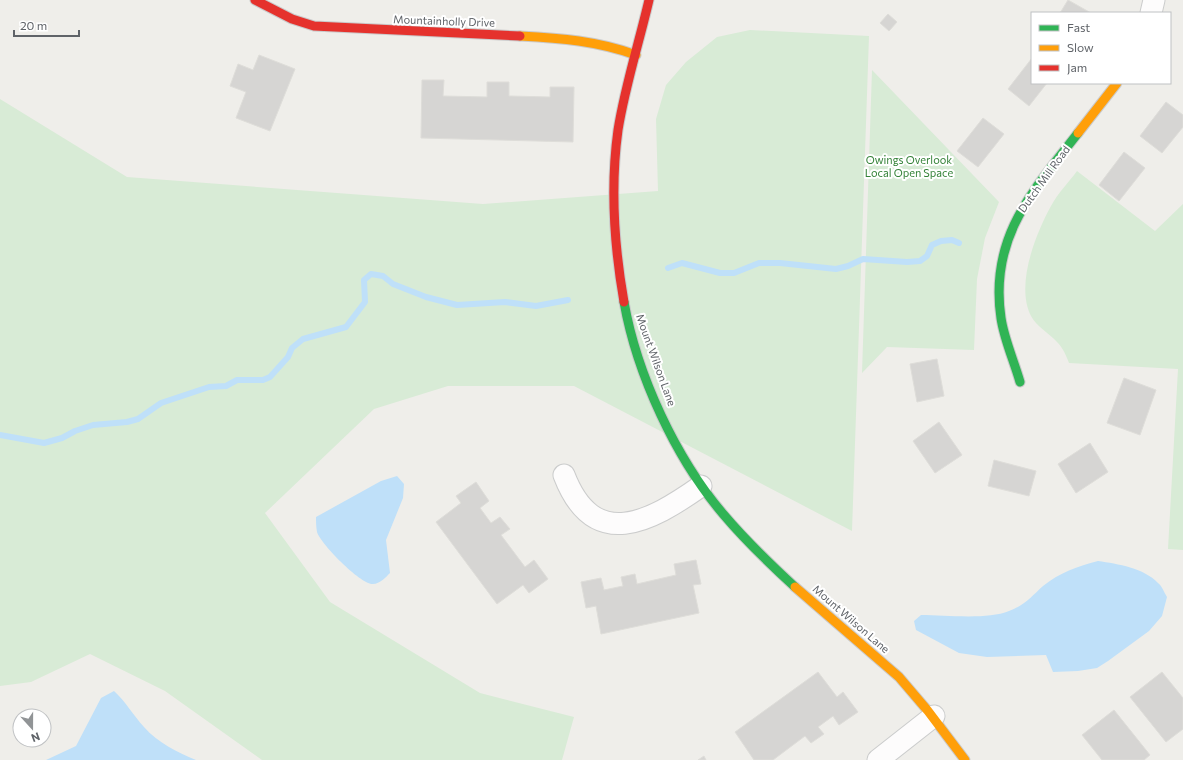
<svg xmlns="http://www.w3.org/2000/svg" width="1183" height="760" viewBox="0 0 1183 760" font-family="Commissioner,sans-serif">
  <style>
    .green { fill: #d8ebd6 }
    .water { fill: #bfe0f9 }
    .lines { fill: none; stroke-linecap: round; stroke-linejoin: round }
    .stream { stroke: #bfe0f9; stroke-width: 6 }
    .building { fill: #d6d5d3; stroke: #deddd9 }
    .street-casing { stroke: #cbcccc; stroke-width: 23 }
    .fast-casing { stroke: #cacacb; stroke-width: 11 }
    .slow-casing { stroke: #cacacb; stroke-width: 11 }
    .jam-casing { stroke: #cacacb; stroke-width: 11 }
    .street { stroke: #fdfcfc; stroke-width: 21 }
    .fast { stroke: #30b455; stroke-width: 9 }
    .slow { stroke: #ff9f0a; stroke-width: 9 }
    .jam { stroke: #e5322d; stroke-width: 9 }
    .labels { text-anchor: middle; stroke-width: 4; stroke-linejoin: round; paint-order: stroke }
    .street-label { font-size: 11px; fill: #5f6368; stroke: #fff }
    .park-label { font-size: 11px; fill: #348238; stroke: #fff }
  </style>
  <rect width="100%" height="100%" fill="#efeeea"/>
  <g class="green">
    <path d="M750 30 869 36 852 531 574 386H448L374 409 265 513 330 602 480 693 574 717 562 760H262L165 691 90 654 31 682 0 686V99L127 177 483 204 658 191 656 119 666 85 686 62 717 37Z"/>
    <path d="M872 70 999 202 985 238 977 279 974 350 887 347 862 373Z"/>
    <path d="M1077 171 1155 231 1183 204V550L1168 549 1178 369 1069 363C1066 355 1063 348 1057 342 1049 333 1037 327 1031 316 1015 285 1036 233 1051 206 1058 193 1069 182 1077 171Z"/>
  </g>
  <g class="water">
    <path d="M397 476 404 484 403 498 386 540 390 573C386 577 380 584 373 584 361 585 320 543 317 532 316 527 316 521 316 517L381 481Z"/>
    <path d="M1098 561C1118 564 1144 568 1158 583 1162 586 1164 592 1167 597L1162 616 1149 631 1108 661 1097 668 1078 671 1053 672 1046 655 987 657 959 653 916 630 914 621 921 615C946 615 987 620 1009 611 1025 605 1032 596 1043 586 1059 573 1078 566 1098 561Z"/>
    <path d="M114 691C126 702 133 715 144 727 158 743 177 752 196 760H46L76 746 101 698Z"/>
  </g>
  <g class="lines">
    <g class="stream">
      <path d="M668 268 682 263 720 273H734L759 263H780L836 269 848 266 863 259 907 262 920 261 927 256 932 245 941 241 952 240 959 243"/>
      <path d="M0 435 44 443 62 438 75 431 93 425 127 422 138 419 161 403 209 387 226 386 237 380H263L270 377 288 357 292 348 303 339 346 327 365 302 364 280 371 274 383 276 393 284 426 297 457 305 505 302 536 306 568 300"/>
    </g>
  </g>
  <g class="building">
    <path d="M1068 0 1091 13H1060Z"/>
    <path d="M888 14 897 22 889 31 880 23Z"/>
    <path d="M259 55 295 69 270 131 236 118 246 92 230 86 238 64 253 70Z"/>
    <path d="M1032 58V83H1047L1029 106 1008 89Z"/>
    <path d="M422 80H444L443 96 487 97V82H509V96L550 97V87H574L573 142 421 138Z"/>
    <path d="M1166 102 1183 115V127L1162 153 1140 136Z"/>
    <path d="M983 118 1004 134 978 167 957 151Z"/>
    <path d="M1124 152 1145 168 1119 201 1099 185Z"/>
    <path d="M937 359 944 396 917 402 910 364Z"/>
    <path d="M1124 378 1156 390 1140 435 1107 423Z"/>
    <path d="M939 422 962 455 935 473 913 441Z"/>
    <path d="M1090 443 1108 472 1076 493 1058 464Z"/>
    <path d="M994 460 1036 471 1029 496 988 486Z"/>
    <path d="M476 482 489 501 480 508 491 523 500 517 510 529 501 535 525 567 534 560 548 579 529 593 523 585 497 604 436 522 461 503 456 496Z"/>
    <path d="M696 560 701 584 693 585 699 613 601 634 596 606 586 608 581 582 601 578 604 590 623 586 621 577 635 574 637 584 676 575 674 564Z"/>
    <path d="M818 672 837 697 843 692 858 712 839 725 833 716 818 727 824 734 811 743 805 736 773 760H754L735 732Z"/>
    <path d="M1162 672 1183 698V729L1166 742 1130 697Z"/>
    <path d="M1114 710 1150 755 1144 760H1102L1082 735Z"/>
    <path d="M704 756 706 760H698Z"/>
  </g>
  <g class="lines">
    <g class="street-casing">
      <g id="street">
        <path d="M1151 13 1154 0"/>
        <path d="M564 475C594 553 650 522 701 486"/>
        <path d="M878 760 934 716"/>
      </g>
    </g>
    <g class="fast-casing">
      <g id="fast">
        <path d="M624 302C637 375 676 459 724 515 746 541 770 564 795 587"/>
        <path d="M1020 382C1014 361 1004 339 1001 318 989 237 1033 191 1078 133"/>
      </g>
    </g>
    <g class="slow-casing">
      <g id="slow">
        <path d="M520 36C560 38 598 41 636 55"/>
        <path d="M1078 133 1117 83"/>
        <path d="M795 587 899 677 928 711 965 760"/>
      </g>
    </g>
    <g class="jam-casing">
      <g id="jam">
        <path d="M255 0 292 19 314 26 520 36"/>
        <path d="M624 302C614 245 610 188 618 130 625 86 639 43 649 0"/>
      </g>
    </g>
    <use href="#street" class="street"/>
    <use href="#fast" class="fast"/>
    <use href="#slow" class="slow"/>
    <use href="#jam" class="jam"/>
  </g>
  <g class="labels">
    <g class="street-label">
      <text transform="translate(444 21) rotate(2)" y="4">Mountainholly Drive</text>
      <text transform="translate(1044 179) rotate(-54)" y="4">Dutch Mill Road</text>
      <text transform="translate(656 360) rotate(70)" y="4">Mount Wilson Lane</text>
      <text transform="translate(851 619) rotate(41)" y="4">Mount Wilson Lane</text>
    </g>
    <g class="park-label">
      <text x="909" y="164">Owings Overlook<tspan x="909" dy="13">Local Open Space</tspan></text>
    </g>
  </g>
  <rect x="1031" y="12" width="140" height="72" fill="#ffffff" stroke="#bfc1c3"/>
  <rect x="1039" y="25" width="20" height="6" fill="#30b455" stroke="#bfc1c3"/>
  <text x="1067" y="32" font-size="12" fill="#5f6368">Fast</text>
  <rect x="1039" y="45" width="20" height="6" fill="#ff9f0a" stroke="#bfc1c3"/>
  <text x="1067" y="52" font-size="12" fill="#5f6368">Slow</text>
  <rect x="1039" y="65" width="20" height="6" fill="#e5322d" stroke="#bfc1c3"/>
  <text x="1067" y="72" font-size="12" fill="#5f6368">Jam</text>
  <g transform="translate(32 728) rotate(159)"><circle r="19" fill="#ffffff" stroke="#bfc1c3"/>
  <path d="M0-3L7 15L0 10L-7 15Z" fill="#919496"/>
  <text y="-6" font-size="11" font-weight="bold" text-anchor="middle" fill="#5f6368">N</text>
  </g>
  <path d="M14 30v6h65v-6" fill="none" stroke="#5f6368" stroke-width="2"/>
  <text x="20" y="30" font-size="12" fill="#5f6368" stroke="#ffffff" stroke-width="3" paint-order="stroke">20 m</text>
</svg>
